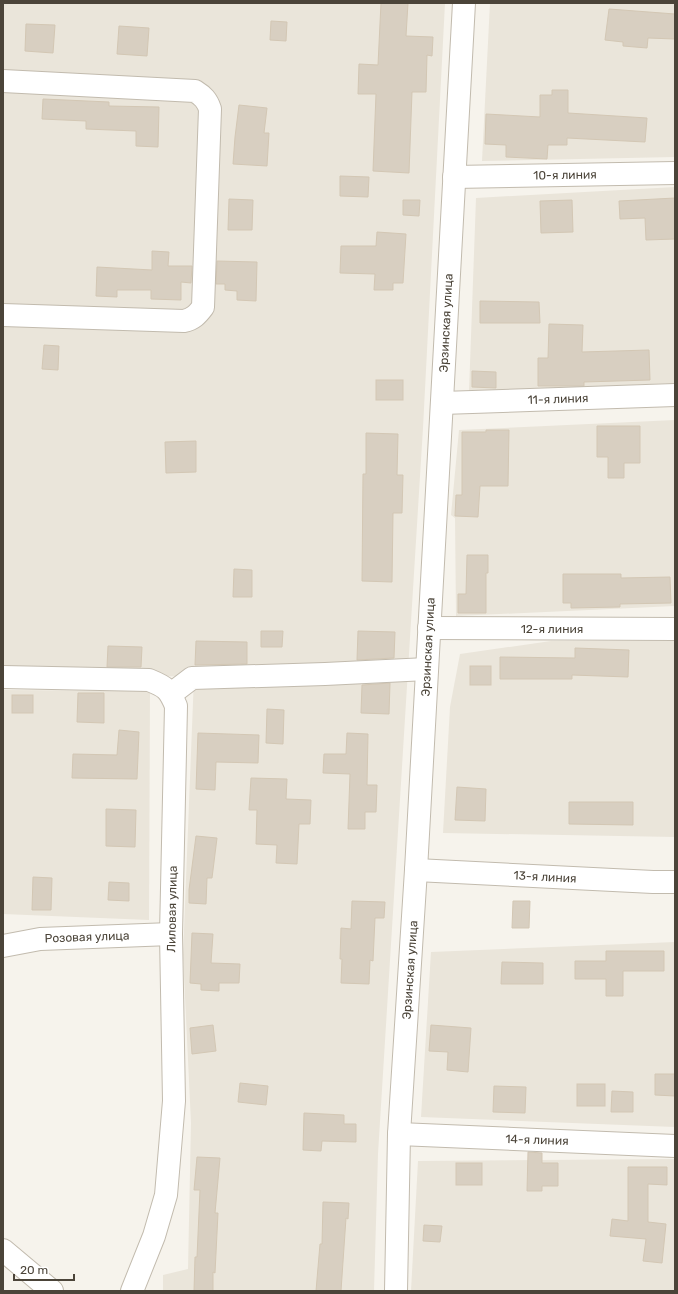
<svg xmlns="http://www.w3.org/2000/svg" width="678" height="1294" viewBox="0 0 678 1294" font-family="Rubik,sans-serif">
  <style>
    .residential { fill: #eae5da }
    .building { fill: #d8cfc1; stroke: #d3c7b4 }
    .lines { fill: none; stroke-linecap: round; stroke-linejoin: round }
    .minor-casing { stroke: #c2bbae; stroke-width: 24 }
    .minor { stroke: #fff; stroke-width: 22 }
    .labels { text-anchor: middle; stroke-width: 3; stroke-linejoin: round; paint-order: stroke }
    .street-label { font-size: 12px; fill: #4b4439; stroke: #fff }
  </style>
  <rect width="100%" height="100%" fill="#f6f3ec"/>
  <g class="residential">
    <path d="M3 3H445L423 428 378 1154 374 1291H163V1275L188 1269 191 1123 183 955 194 677 3 671Z"/>
    <path d="M490 3H675V157L482 161Z"/>
    <path d="M675 187V383L469 392 476 198Z"/>
    <path d="M675 420V606L456 616 455 518 451 515 459 430Z"/>
    <path d="M551 641H675V837L443 833 450 707 460 654Z"/>
    <path d="M3 690 150 691 149 920 3 914Z"/>
    <path d="M675 942V1127L421 1117 431 952Z"/>
    <path d="M675 1159V1291H411L418 1161Z"/>
  </g>
  <g class="building">
    <path d="M381 3H408L406 36 433 37 432 56 427 55 426 92H412L409 173 373 171 376 94H358L359 64 378 65Z"/>
    <path d="M609 9 675 14V39L648 38 647 48 623 46V42L605 40Z"/>
    <path d="M271 21 287 22 286 41 270 40Z"/>
    <path d="M26 24 55 25 53 53 25 51Z"/>
    <path d="M119 26 149 28 147 56 117 54Z"/>
    <path d="M552 90H568V113L647 118 645 142 567 138V145H548L547 159 506 157V145L485 144 486 114 540 117V95H552Z"/>
    <path d="M43 99 109 102V106L159 107 158 147 136 146V131L86 129V121L42 119Z"/>
    <path d="M239 105 267 108 264 133H269L267 166 233 164 235 137Z"/>
    <path d="M340 176 369 177 368 197 340 196Z"/>
    <path d="M675 198V239L646 240 645 218 620 219 619 201Z"/>
    <path d="M229 199 253 200 252 230H228Z"/>
    <path d="M403 200H420L419 216 403 215Z"/>
    <path d="M572 200 573 232 541 233 540 201Z"/>
    <path d="M377 232 406 234 403 283H393V290H374L375 274 340 273 341 246H376Z"/>
    <path d="M152 251 169 252 168 266H192L191 283 181 282V300L151 299V290H117V297L96 296 97 267 152 270Z"/>
    <path d="M217 261 257 262 256 301 237 300V291L225 290V284H216Z"/>
    <path d="M480 301 539 302 540 323H480Z"/>
    <path d="M549 324 583 325 582 352 649 350 650 380 584 382V386H538V358H548Z"/>
    <path d="M44 345 59 346 58 370 42 369Z"/>
    <path d="M472 371 496 372V388L472 387Z"/>
    <rect x="376" y="380" width="27" height="20"/>
    <path d="M597 426H640V463H624V478H608V457H597Z"/>
    <path d="M486 430H509L508 486H480L478 517 455 516 456 495H462V432H486Z"/>
    <path d="M366 433 398 434 397 475H403L402 513H393L392 582 362 581 363 474H366Z"/>
    <path d="M196 441V472L166 473 165 442Z"/>
    <path d="M467 555H488V573H486V613H458V594H466Z"/>
    <path d="M234 569 252 570V597H233Z"/>
    <path d="M563 574H621V578L670 577 671 603 620 604V607L571 608V603H563Z"/>
    <path d="M261 631H283L282 647H261Z"/>
    <path d="M358 631 395 632 394 658 357 660Z"/>
    <path d="M196 641 247 642V664L195 665Z"/>
    <path d="M108 646 142 647 141 667H107Z"/>
    <path d="M575 648 629 650 628 677 572 675V679H500V657L575 658Z"/>
    <rect x="470" y="666" width="21" height="19"/>
    <path d="M390 683 389 714 361 713 362 685Z"/>
    <path d="M78 693H104V723L77 722Z"/>
    <rect x="12" y="695" width="21" height="18"/>
    <path d="M267 709 284 710 283 744 266 743Z"/>
    <path d="M119 730 139 732 137 779 72 778 73 754 117 755Z"/>
    <path d="M198 733 259 735 258 763 216 762 215 790 196 789Z"/>
    <path d="M347 733 368 734 367 785H377L376 812H365V829H348L350 774 323 773 324 754H346Z"/>
    <path d="M251 778 287 779 286 799 311 800 310 824H299L297 864 276 863 277 845 256 844 257 810H249Z"/>
    <path d="M457 787 486 789 485 821 455 820Z"/>
    <path d="M569 802H633V825L569 824Z"/>
    <path d="M106 809 136 810 135 847 106 846Z"/>
    <path d="M196 836 217 838 212 878H207L206 904 189 903V890Z"/>
    <path d="M33 877 52 878 51 910H32Z"/>
    <path d="M109 882 129 883V901L108 900Z"/>
    <path d="M352 901 385 902 384 918H375L373 961 370 960 369 984 341 983 342 959H340L341 928 351 929Z"/>
    <path d="M513 901H530L529 928H512Z"/>
    <path d="M192 933 213 934 211 963 240 964 239 983H219V991L201 990V984L190 983Z"/>
    <path d="M606 951H664V971H623V996H606V979H575V961H606Z"/>
    <path d="M502 962 543 963V984H501Z"/>
    <path d="M213 1025 216 1051 192 1054 190 1028Z"/>
    <path d="M431 1025 471 1028 468 1072 447 1070 448 1052 429 1051Z"/>
    <path d="M655 1074H675V1096L655 1095Z"/>
    <path d="M240 1083 268 1086 266 1105 238 1102Z"/>
    <rect x="577" y="1084" width="28" height="22"/>
    <path d="M494 1086 526 1087 525 1113 493 1112Z"/>
    <path d="M612 1091 633 1092V1112H611Z"/>
    <path d="M304 1113 344 1115V1124H356V1142L322 1141 321 1151 303 1150Z"/>
    <path d="M528 1152 542 1153V1163H558V1186H542V1191H527Z"/>
    <path d="M197 1157 220 1158 215 1213H218L215 1273 213 1272V1291H194L195 1257H197L200 1190H194Z"/>
    <rect x="456" y="1163" width="26" height="22"/>
    <path d="M628 1167H667V1185L648 1184V1222L666 1224 662 1263 643 1261 646 1239 610 1236 612 1219 628 1221Z"/>
    <path d="M323 1202 349 1203 348 1219 346 1218 341 1291H316L320 1244H322Z"/>
    <path d="M424 1225 442 1226 440 1242 423 1241Z"/>
  </g>
  <g class="lines">
    <g class="minor-casing">
      <g id="minor">
        <path d="M3 81 195 91C203 96 207 100 210 109L203 307C197 315 193 319 184 321L3 315"/>
        <path d="M454 177 675 173"/>
        <path d="M442 403 675 395"/>
        <path d="M429 628 675 629"/>
        <path d="M3 677 149 680C166 687 169 689 176 706L171 934 174 1101 166 1195 154 1236 132 1291"/>
        <path d="M171 694 192 678 325 674 427 669"/>
        <path d="M416 870 653 882H675"/>
        <path d="M3 946 40 939 171 934"/>
        <path d="M399 1134 675 1146"/>
        <path d="M3 1250 52 1291"/>
        <path d="M396 1291 399 1134 416 870 464 3"/>
      </g>
    </g>
    <use href="#minor" class="minor"/>
  </g>
  <g class="labels">
    <g class="street-label">
      <text transform="translate(565 175) rotate(-1)" y="4">10-я линия</text>
      <text transform="translate(446 323) rotate(-87)" y="4">Эрзинская улица</text>
      <text transform="translate(558 399) rotate(-2)" y="4">11-я линия</text>
      <text x="552" y="633">12-я линия</text>
      <text transform="translate(428 647) rotate(-87)" y="4">Эрзинская улица</text>
      <text transform="translate(545 877) rotate(3)" y="4">13-я линия</text>
      <text transform="translate(172 909) rotate(-89)" y="4">Лиловая улица</text>
      <text transform="translate(87 937) rotate(-2)" y="4">Розовая улица</text>
      <text transform="translate(410 970) rotate(-86)" y="4">Эрзинская улица</text>
      <text transform="translate(537 1140) rotate(2)" y="4">14-я линия</text>
    </g>
  </g>
  <rect width="678" height="1294" fill="none" stroke="#4b4439" stroke-width="8"/>
  <path d="M14 1274v6h60v-6" fill="none" stroke="#4b4439" stroke-width="2"/>
  <text x="20" y="1274" font-size="12" fill="#4b4439" stroke="#ffffff" stroke-width="3" paint-order="stroke">20 m</text>
</svg>
